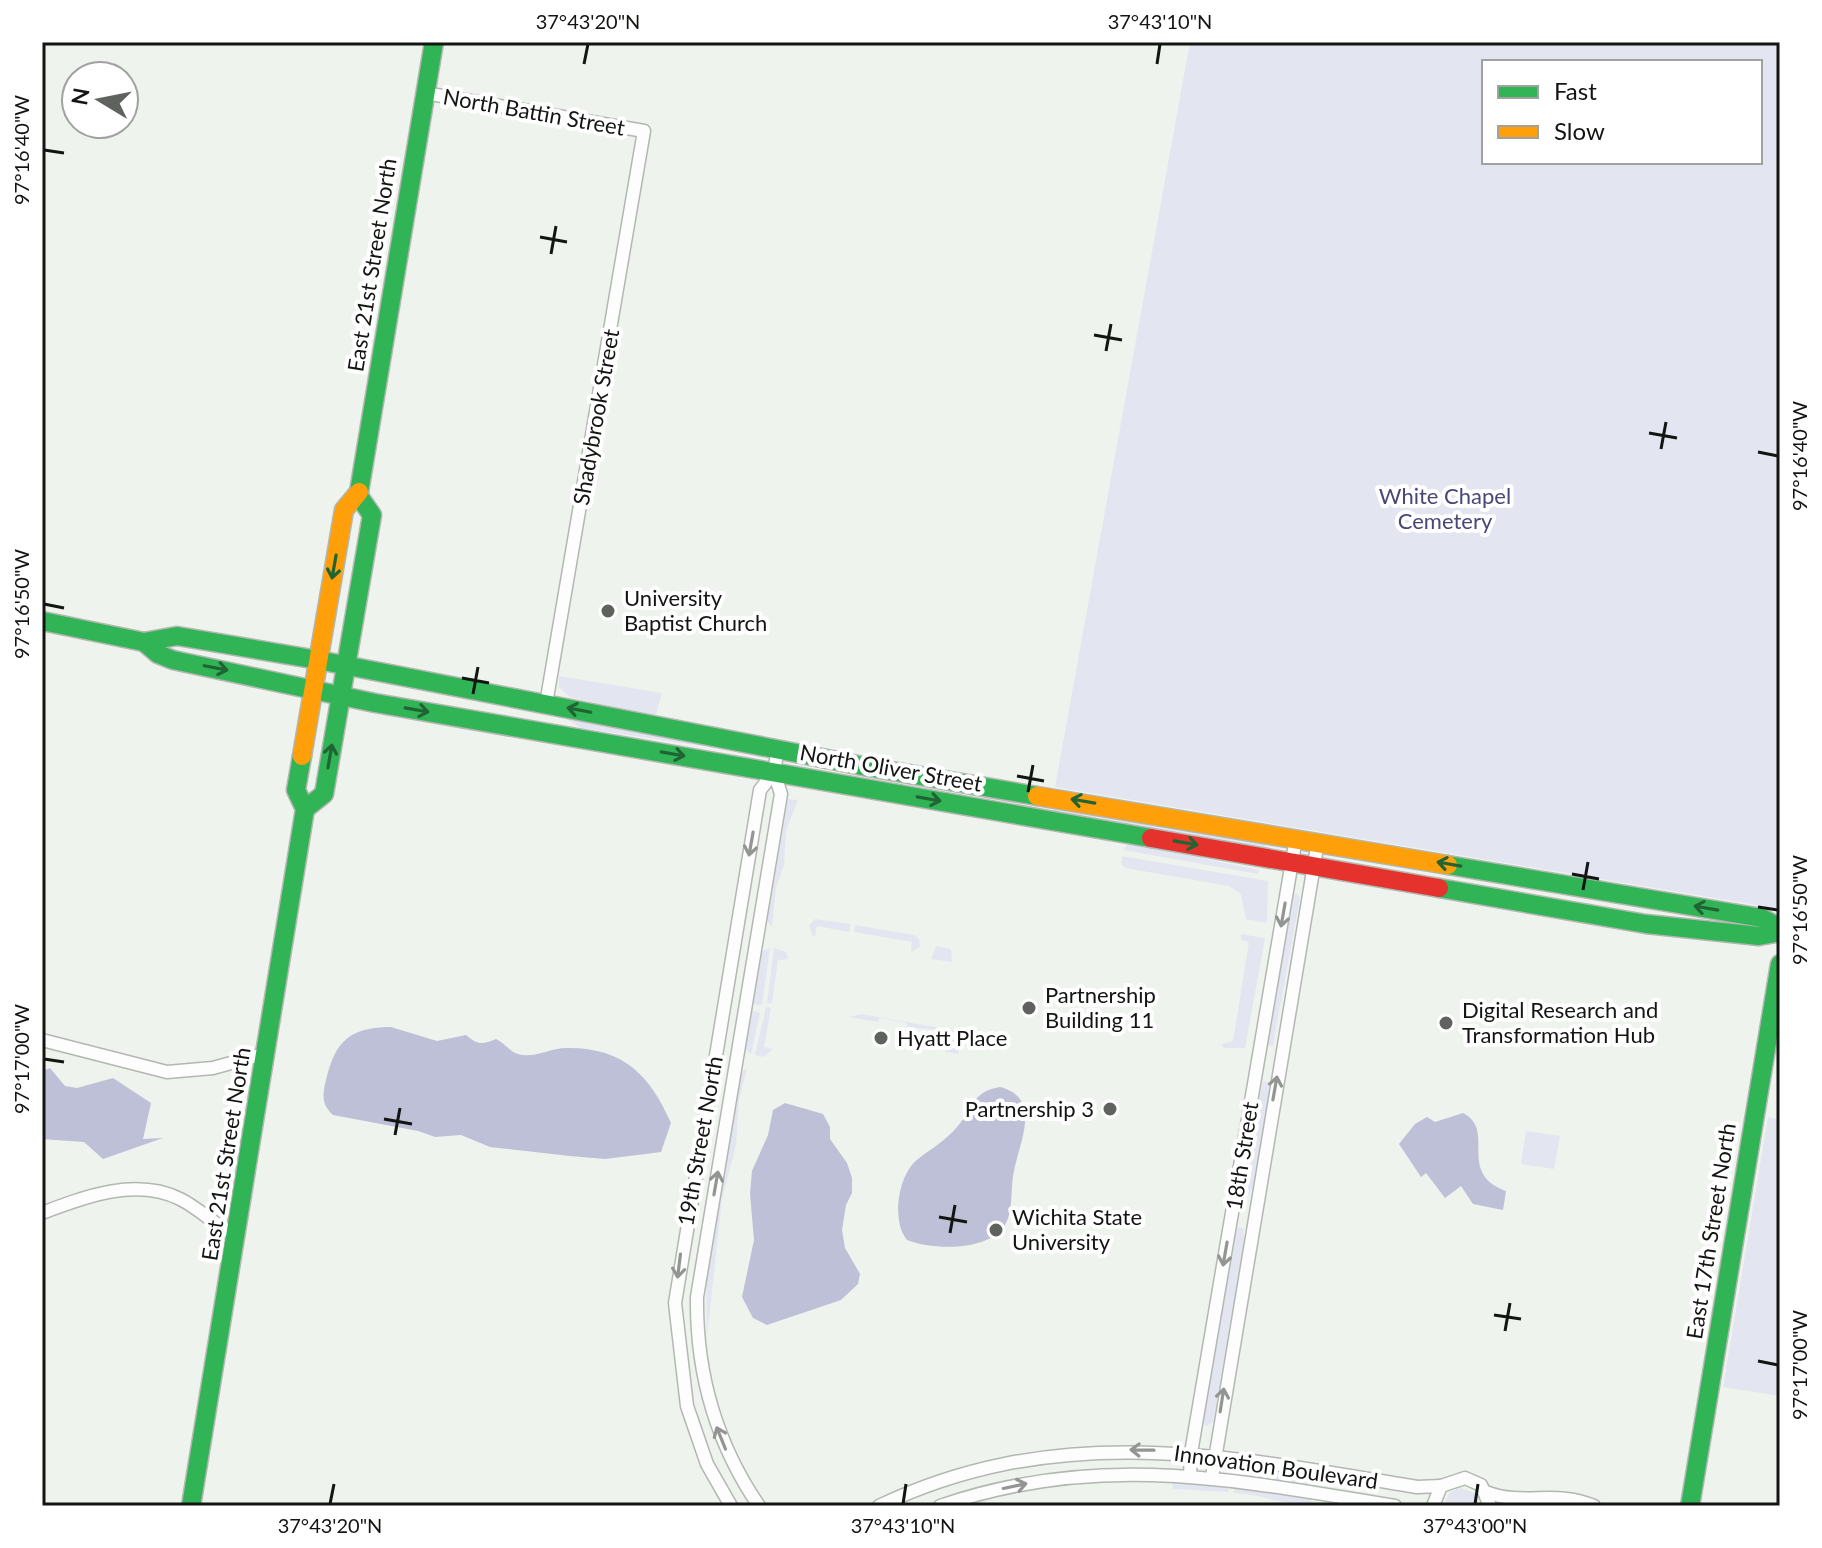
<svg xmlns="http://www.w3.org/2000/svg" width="1822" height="1548" viewBox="0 0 1822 1548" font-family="Lato,sans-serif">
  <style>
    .green { fill: #e3e6f1; fill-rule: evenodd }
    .water { fill: #bec0d7 }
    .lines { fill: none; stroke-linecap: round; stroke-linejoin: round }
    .street-casing { stroke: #b3b7b2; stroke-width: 15 }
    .fast-casing { stroke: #b3b7b2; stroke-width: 21 }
    .slow-casing { stroke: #b3b7b2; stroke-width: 21 }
    .jam-casing { stroke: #b3b7b2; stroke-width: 21 }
    .street { stroke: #fcfdfc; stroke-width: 12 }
    .fast { stroke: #30b455; stroke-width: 18 }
    .slow { stroke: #ff9f0a; stroke-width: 18 }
    .jam { stroke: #e5322d; stroke-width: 18 }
    .oneway { stroke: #216433 }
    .oneway2 { stroke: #939592 }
    .ticks { fill: none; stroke: #121511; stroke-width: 3 }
    .poi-dot { fill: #5f635e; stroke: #fff; stroke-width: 3 }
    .labels { text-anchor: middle; stroke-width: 8; stroke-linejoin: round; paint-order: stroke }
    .street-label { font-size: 22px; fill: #121511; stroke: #fff }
    .park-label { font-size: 22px; fill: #494678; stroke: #fff }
    .poi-label { font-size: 22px; fill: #121511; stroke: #fff; text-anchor: start }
    .neatline { fill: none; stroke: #121511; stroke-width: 3 }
    .ticks-label { font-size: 20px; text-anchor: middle; fill: #121511 }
  </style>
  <rect width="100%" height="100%" fill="#eef3ed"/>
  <g class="green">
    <path d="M1190 42H1780V909L1055 787ZM1484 62H1760V162H1484Z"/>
    <path d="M559 676 662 693 656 714 646 715 570 697 559 687Z"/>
    <path d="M566 719 749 753 581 728Z"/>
    <path d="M788 799 798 800 786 830 784 865 776 888 772 927 767 921Z"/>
    <path d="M1053 804 1266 841 1265 849 1052 812Z"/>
    <path d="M1129 843 1259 870 1258 874 1123 850Z"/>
    <path d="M1122 856 1268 881 1267 923 1246 919 1241 894 1229 886 1125 868 1121 863Z"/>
    <path d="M1296 893 1300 898 1273 1046 1268 1045V1038L1292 896Z"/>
    <path d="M815 919 851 924 849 932 817 926 815 936 812 935 809 925Z"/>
    <path d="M855 925 914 935 919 939 920 947 911 952 912 942 854 932Z"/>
    <path d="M1241 934 1265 938 1245 1048H1224L1222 1044 1233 1041 1249 942 1241 940Z"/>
    <path d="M936 946 951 949 952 962 931 959Z"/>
    <path d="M770 948 762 1005 752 1004 762 951Z"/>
    <path d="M774 948 786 952 788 959 778 960 772 1003H767Z"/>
    <path d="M766 1007 771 1008 764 1047 773 1049 764 1057 755 1055Z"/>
    <path d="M751 1010 760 1013 751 1054 745 1048Z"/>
    <path d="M861 1014 962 1032 958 1054 946 1052 949 1031 907 1027V1023L880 1018 878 1022 849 1017Z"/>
    <path d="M747 1069 739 1100 736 1145 722 1199 707 1337 706 1280 741 1072Z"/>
    <path d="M1263 1081 1268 1082 1270 1089 1253 1188 1246 1199 1242 1189Z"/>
    <path d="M1768 1117 1780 1119V1396L1723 1387Z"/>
    <path d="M1526 1131 1560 1136 1554 1169 1521 1164Z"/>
    <path d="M1238 1228H1243L1244 1241 1213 1422 1206 1426 1202 1421 1233 1239Z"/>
    <path d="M1241 1465 1301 1474 1313 1481 1303 1485 1241 1475 1237 1470Z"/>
    <path d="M1172 1480 1229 1485 1228 1492 1173 1489Z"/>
    <path d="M1235 1486 1310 1499 1314 1506C1285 1506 1263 1494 1234 1493Z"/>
    <path d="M1460 1488 1475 1493 1480 1506H1444L1449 1493Z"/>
  </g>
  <g class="water">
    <path d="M391 1027 437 1041 466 1035C478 1045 482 1045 496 1039 506 1044 511 1054 523 1055 536 1057 552 1048 566 1048 623 1047 650 1075 671 1123L661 1152 605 1159 570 1156 490 1147 461 1135 435 1137 418 1131 333 1115C322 1105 322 1096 326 1080 335 1042 349 1027 391 1027Z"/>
    <path d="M50 1068 65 1086 77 1088 113 1078 151 1103 143 1139 163 1138 103 1159 84 1142 42 1139V1071Z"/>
    <path d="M1000 1087C1043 1098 1019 1143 1014 1171 1010 1188 1014 1210 1005 1225 988 1252 932 1250 907 1240 891 1221 898 1174 918 1159 931 1149 946 1140 957 1127 973 1109 972 1091 1000 1087Z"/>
    <path d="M785 1103 823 1114 830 1127V1139L847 1163 852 1178V1193L846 1205 842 1230 845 1248 860 1274 858 1284 841 1300 767 1325 753 1318 742 1297 754 1240 750 1194 752 1171 768 1135 773 1110Z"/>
    <path d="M1463 1113C1497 1130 1456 1173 1506 1191L1503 1210 1473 1204 1461 1186 1445 1198 1426 1173 1421 1177 1399 1144 1415 1124 1427 1117 1435 1122Z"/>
  </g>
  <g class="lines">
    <g class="street-casing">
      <g id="street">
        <path d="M425 93 644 131 546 704"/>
        <path d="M42 1040 167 1072 213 1068 267 1053"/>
        <path d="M42 1213C84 1197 136 1177 180 1199 201 1209 215 1227 237 1235"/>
        <path d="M1190 1475 1191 1453 1296 838"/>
        <path d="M1212 1477 1318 841"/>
        <path d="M1486 1492C1526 1507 1553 1489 1594 1506"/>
        <path d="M731 1506 707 1464 687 1406 675 1303 760 790 774 772 778 748"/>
        <path d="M759 1506C716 1443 696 1373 697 1297L781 794 774 772"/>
        <path d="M879 1506C1059 1420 1231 1456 1417 1487L1441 1486"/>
        <path d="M940 1506C1099 1451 1236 1480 1395 1506"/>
        <path d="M1433 1506 1441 1486 1465 1478 1481 1485 1490 1506"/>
      </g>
    </g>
    <g class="fast-casing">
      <g id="fast">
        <path d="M359 492 434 42"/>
        <path d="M42 621 144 642 177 636 318 660 868 767 1037 796"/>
        <path d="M144 642 158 654 173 660 375 703 1151 838"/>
        <path d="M305 809 324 794 372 515 358 495"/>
        <path d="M1448 865 1762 918 1780 928"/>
        <path d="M1439 888 1646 924 1759 936 1780 932"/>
        <path d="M191 1506 305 809 296 790 302 756"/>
        <path d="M1690 1506 1780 964"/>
      </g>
    </g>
    <g class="slow-casing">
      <g id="slow">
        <path d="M302 756 344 510 359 492"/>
        <path d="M1037 796 1448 865"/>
      </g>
    </g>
    <g class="jam-casing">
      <path id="jam" d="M1151 838 1439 888"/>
    </g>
    <use href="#street" class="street"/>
    <use href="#fast" class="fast"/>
    <use href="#slow" class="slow"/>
    <use href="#jam" class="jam"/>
  </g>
  <defs><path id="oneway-shaft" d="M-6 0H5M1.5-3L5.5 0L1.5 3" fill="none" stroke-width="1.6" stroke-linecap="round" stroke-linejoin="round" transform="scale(2)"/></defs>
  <g class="oneway">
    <use href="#oneway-shaft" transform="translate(334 567) rotate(100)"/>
    <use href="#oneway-shaft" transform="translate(216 668) rotate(11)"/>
    <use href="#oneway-shaft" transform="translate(417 710) rotate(10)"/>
    <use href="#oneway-shaft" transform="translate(579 710) rotate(-169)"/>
    <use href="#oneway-shaft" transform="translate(673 754) rotate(10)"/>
    <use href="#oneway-shaft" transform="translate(330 756) rotate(-80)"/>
    <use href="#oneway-shaft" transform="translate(929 799) rotate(10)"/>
    <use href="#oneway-shaft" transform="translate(1083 801) rotate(-170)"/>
    <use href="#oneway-shaft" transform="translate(1186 843) rotate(10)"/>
    <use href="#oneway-shaft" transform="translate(1449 864) rotate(-170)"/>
    <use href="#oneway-shaft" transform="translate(1706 908) rotate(-170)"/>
  </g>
  <g class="oneway2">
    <use href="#oneway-shaft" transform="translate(751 844) rotate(100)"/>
    <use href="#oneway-shaft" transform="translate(1283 915) rotate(100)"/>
    <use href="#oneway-shaft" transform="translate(1275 1088) rotate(-80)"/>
    <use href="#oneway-shaft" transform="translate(716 1183) rotate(-80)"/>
    <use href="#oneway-shaft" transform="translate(1225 1254) rotate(100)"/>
    <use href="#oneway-shaft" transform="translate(679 1266) rotate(97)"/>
    <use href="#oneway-shaft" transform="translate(1222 1400) rotate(-81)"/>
    <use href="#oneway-shaft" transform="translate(721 1438) rotate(-112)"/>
    <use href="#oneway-shaft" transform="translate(1142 1450) rotate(-179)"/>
    <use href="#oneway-shaft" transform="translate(1015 1486) rotate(-12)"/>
  </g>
  <path class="ticks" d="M584 64 588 44M1157 64 1160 44M44 150 64 153M540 237 567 242M551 254 556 226M1094 335 1122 340M1106 351 1111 324M1649 433 1677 438M1661 449 1666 422M1758 452 1778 456M44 604 64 608M462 678 489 683M473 694 478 667M1017 776 1044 781M1028 792 1033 765M1572 874 1599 879M1583 890 1588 862M1758 907 1778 910M44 1059 64 1062M384 1119 412 1124M395 1135 400 1108M939 1217 967 1222M950 1233 955 1205M1494 1315 1521 1319M1505 1331 1510 1303M1758 1361 1778 1365M330 1504 334 1484M903 1504 906 1484M1475 1504 1478 1484"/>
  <g class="poi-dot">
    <circle cx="608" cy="611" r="8"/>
    <circle cx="1029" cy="1008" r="8"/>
    <circle cx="1446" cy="1023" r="8"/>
    <circle cx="881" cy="1038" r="8"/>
    <circle cx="1110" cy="1109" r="8"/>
    <circle cx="996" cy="1230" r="8"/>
  </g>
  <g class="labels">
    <g class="street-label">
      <text transform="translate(534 112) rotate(10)" y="8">North Battin Street</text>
      <text transform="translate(372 265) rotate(-81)" y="8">East 21st Street North</text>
      <text transform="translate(596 417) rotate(-80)" y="8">Shadybrook Street</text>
      <text transform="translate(891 768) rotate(10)" y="8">North Oliver Street</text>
      <text transform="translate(700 1141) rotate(-80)" y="8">19th Street North</text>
      <text transform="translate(226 1154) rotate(-81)" y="8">East 21st Street North</text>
      <text transform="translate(1242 1156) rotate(-81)" y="8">18th Street</text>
      <text transform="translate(1711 1231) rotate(-81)" y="8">East 17th Street North</text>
      <text transform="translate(1276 1467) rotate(8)" y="8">Innovation Boulevard</text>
    </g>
    <g class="park-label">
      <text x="1445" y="504">White Chapel<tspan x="1445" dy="25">Cemetery</tspan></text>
    </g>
    <g class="poi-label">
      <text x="624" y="606">University<tspan x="624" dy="25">Baptist Church</tspan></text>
      <text x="1045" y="1003">Partnership<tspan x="1045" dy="25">Building 11</tspan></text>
      <text x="1462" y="1018">Digital Research and<tspan x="1462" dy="25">Transformation Hub</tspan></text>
      <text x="897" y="1046">Hyatt Place</text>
      <text x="1094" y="1117" text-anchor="end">Partnership 3</text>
      <text x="1012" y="1225">Wichita State<tspan x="1012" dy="25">University</tspan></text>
    </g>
  </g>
  <rect width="1822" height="1548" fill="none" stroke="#ffffff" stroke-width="88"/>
  <rect x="1482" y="60" width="280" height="104" fill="#ffffff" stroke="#a0a1a0" stroke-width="2"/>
  <rect x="1498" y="86" width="40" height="12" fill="#30b455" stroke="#a0a1a0" stroke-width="2"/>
  <text x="1554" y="100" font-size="24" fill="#121511">Fast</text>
  <rect x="1498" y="126" width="40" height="12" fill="#ff9f0a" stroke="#a0a1a0" stroke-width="2"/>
  <text x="1554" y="140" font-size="24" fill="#121511">Slow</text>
  <g transform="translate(100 100) rotate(280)"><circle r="38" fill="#ffffff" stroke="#a0a1a0" stroke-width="2"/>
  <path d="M0-6L14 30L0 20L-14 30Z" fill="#5f635e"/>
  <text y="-12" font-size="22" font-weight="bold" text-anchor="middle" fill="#121511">N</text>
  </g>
  <rect x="44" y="44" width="1734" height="1460" class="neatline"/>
  <g class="ticks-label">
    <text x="588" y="29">37°43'20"N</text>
    <text x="1160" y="29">37°43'10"N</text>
    <text transform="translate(22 150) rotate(-90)" y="7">97°16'40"W</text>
    <text transform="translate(1800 456) rotate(-90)" y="7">97°16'40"W</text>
    <text transform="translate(22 604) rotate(-90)" y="7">97°16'50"W</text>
    <text transform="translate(1800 910) rotate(-90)" y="7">97°16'50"W</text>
    <text transform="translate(22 1059) rotate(-90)" y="7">97°17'00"W</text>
    <text transform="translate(1800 1365) rotate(-90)" y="7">97°17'00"W</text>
    <text x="330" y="1533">37°43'20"N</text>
    <text x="903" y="1533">37°43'10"N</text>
    <text x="1475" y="1533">37°43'00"N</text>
  </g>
</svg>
